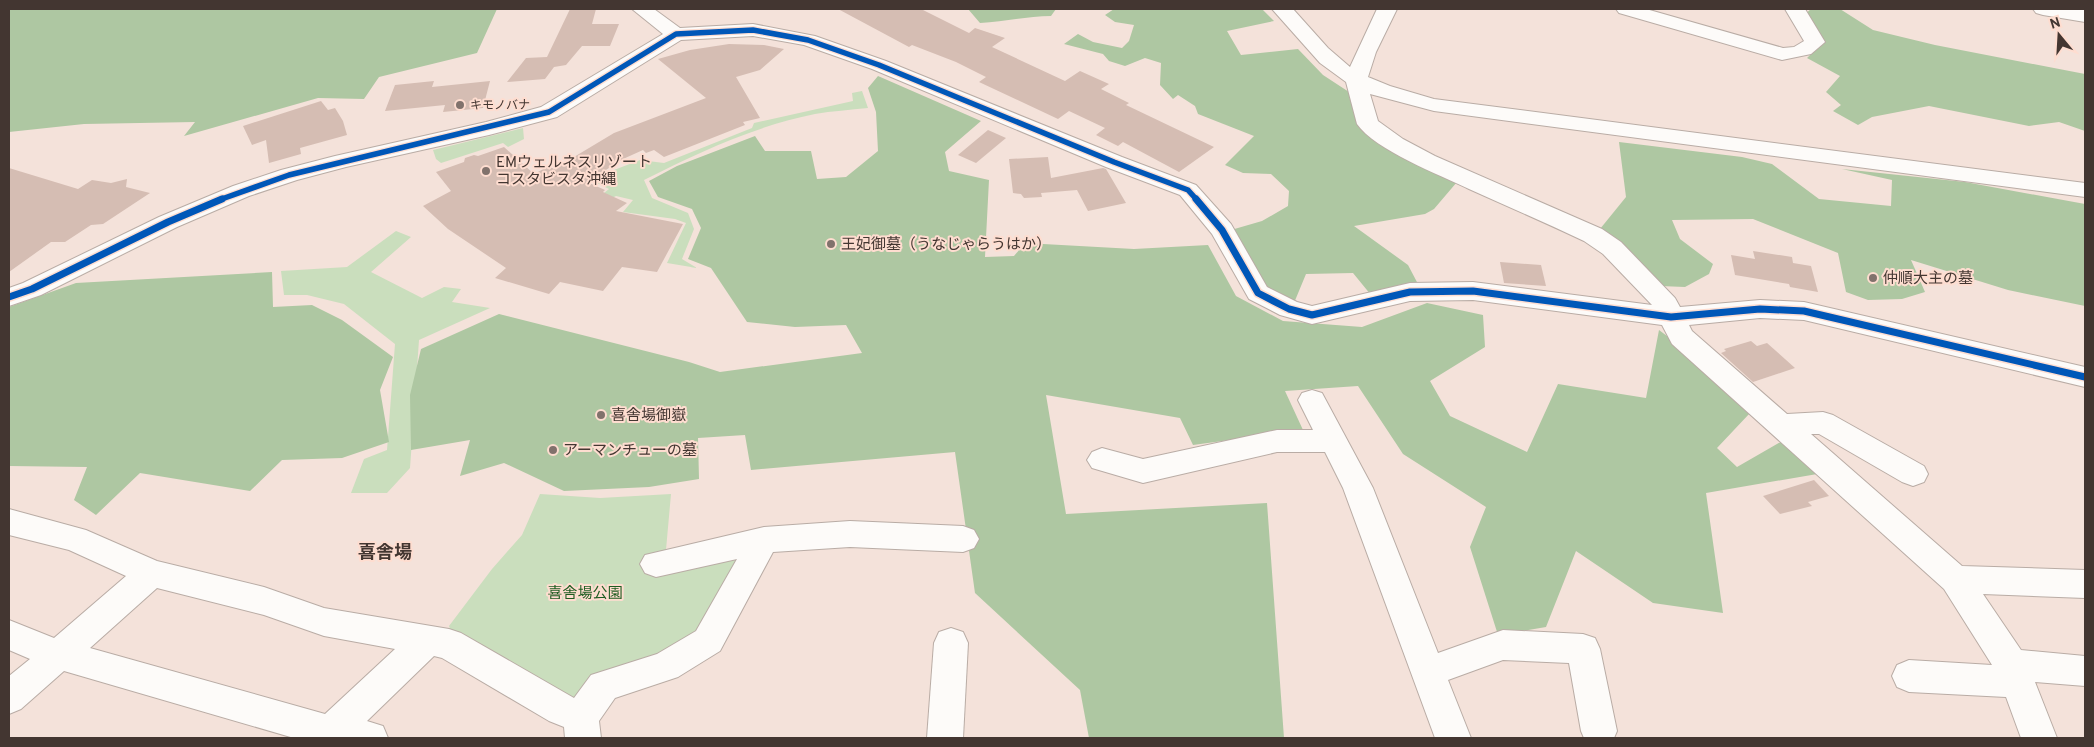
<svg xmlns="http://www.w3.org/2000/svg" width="2094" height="747" viewBox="0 0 2094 747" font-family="Overpass,'Noto Sans JP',sans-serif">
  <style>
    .green { fill: #cadebd }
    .forest { fill: #aec7a2 }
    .building { fill: #d5bdb3 }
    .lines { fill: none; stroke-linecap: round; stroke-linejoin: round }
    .minor-casing { stroke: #b9aca5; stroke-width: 2 }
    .minor { fill: #fdfbf9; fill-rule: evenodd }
    .cycleway-far1-casing { stroke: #feddd0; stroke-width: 8 }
    .cycleway-casing { stroke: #feddd0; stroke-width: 10 }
    .cycleway-far1 { stroke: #0057b8; stroke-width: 5.5 }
    .cycleway { stroke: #0057b8; stroke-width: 7 }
    .poi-dot { fill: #81726c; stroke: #feddd0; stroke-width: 2 }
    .labels { text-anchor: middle; stroke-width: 4; stroke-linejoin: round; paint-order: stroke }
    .far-poi-label { font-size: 12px; fill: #433631; stroke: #feddd0; text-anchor: start }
    .poi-label { font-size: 15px; fill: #433631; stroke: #feddd0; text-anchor: start }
    .park-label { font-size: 15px; fill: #1e5c21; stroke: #feddd0 }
    .quarter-label { font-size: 18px; font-weight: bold; fill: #433631; stroke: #feddd0 }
  </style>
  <rect width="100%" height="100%" fill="#f4e2da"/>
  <g class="green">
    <path d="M862 91 868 108C850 110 832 111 815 114 755 126 697 153 644 180L652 198 688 213 694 229 682 259 697 268 667 263 686 223 675 219 623 212 633 200 616 196 600 204 594 201 609 189 595 182 614 170 640 160 664 163 752 128 754 123 853 101 852 93Z"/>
    <path d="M523 128 524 139 508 147 503 143 441 163 436 159 433 150Z"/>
    <path d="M396 231 411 237 371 272 422 298 444 287 461 289 452 302 490 308 419 340 410 468 387 493H351L364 459 387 450 395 344 344 304 307 295H284L281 271 347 267Z"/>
    <path d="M540 494 600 498 671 494 665 561 741 558 700 637 570 699 453 636 449 626 492 569 522 535Z"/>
  </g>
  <g class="forest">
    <path d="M9 9H497L477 53 379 77 364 99 318 98 184 136 195 122 84 124 9 132Z"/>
    <path d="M968 9H1056L1051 16C1027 16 1004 22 980 23Z"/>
    <path d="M1114 9H1262L1274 21 1227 31 1241 55 1298 49 1323 75 1349 92 1350 100 1365 127 1457 182 1434 209 1425 214 1354 226 1408 265 1418 284 1371 295 1353 273 1306 274 1294 303 1272 294 1231 230 1262 221 1288 206 1289 191 1271 174 1243 173 1225 165 1254 136 1198 114 1195 106 1178 95 1173 99 1160 85 1161 63 1145 58 1125 66 1109 61 1103 54 1064 44 1078 34 1093 42 1122 48 1129 41 1134 25 1115 22 1105 15Z"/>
    <path d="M1811 9H1840L1873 30 1935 45 2085 74V131L2059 122 2029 126 1929 106 1872 117 1858 125 1833 111 1841 105 1826 92 1840 76 1807 58 1820 45 1804 15Z"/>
    <path d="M878 76 981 121 945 152 949 171 989 180 985 257 1014 256 1025 243 1134 249 1208 245 1236 296 1283 321 1362 327 1427 303 1483 315 1485 347 1430 381 1450 416 1527 452 1558 384 1646 398 1659 330 1708 367 1750 413 1717 448 1737 467 1784 440 1823 473 1706 493 1723 613 1653 603 1576 551 1546 627 1498 635 1470 547 1486 507 1403 454 1358 386 1285 391 1303 430 1193 445 1180 418 1046 395 1066 514 1267 503 1284 738H1089L1080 690 975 593 955 452 751 470 745 435 698 438 699 479 649 487 564 491 504 463 460 476 470 440 411 450 410 395 421 349 499 314 689 362 720 372 862 353 846 325 795 327 747 322 711 268 688 259 701 228 692 209 658 197 649 181 677 166 755 136 765 151H811L817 179 846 177 878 151 876 112 868 88Z"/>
    <path d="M1619 142 1742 157 1772 164 1819 199 1891 206 1892 180 1842 169 1965 182 2085 204V306L2008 290 1911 260 1925 292 1902 299 1868 300 1846 292 1838 253 1753 219 1672 220 1680 239 1713 264 1709 274 1685 287 1660 286 1600 229 1626 197Z"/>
    <path d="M272 272 273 307 312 305 342 320 393 357 380 390 389 442 342 458 282 460 250 491 140 473 96 515 74 500 87 467 9 466V307L76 283Z"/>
  </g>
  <g class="building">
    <path d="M570 9H596L592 24H619L610 46H582L566 65 554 67 545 79 507 82 526 58 547 57Z"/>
    <path d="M838 9H921L969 33 975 28 1005 38 992 47 1065 81 1080 71 1109 84 1101 89 1129 103 1126 105 1214 147 1179 172 1123 142 1118 146 1096 135 1105 128 1069 111 1058 119 979 82 986 77 956 62 912 45 909 47Z"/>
    <path d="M729 44 764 45 784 49 760 70 736 77 760 118 743 122 745 125 664 157 654 150 646 153 643 150 623 159 587 182 605 190 603 192 627 203 616 211 683 224 657 272 622 267 603 291 560 282 549 294 495 278 506 268 448 229 423 206 451 191 436 172 464 162 465 158 474 155 478 156 504 147 534 174 549 166 554 169 614 133 706 98 658 59 690 50Z"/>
    <path d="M434 81 432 87 490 81 483 108 443 112 445 105 385 111 395 85Z"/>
    <path d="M321 101 328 110 335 108 343 121 347 135 300 148 301 154 269 163 266 140 252 145 243 126Z"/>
    <path d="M988 130 1006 138 976 163 958 155Z"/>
    <path d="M1048 157 1051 178 1103 168 1106 169 1126 203 1088 211 1077 190 1041 193 1042 197 1024 198 1021 194 1013 193 1009 159Z"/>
    <path d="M9 168 78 189 92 180 111 183 127 179 126 187 150 193 103 224 91 225 65 242H51L9 272Z"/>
    <path d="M1753 251 1792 257 1793 263 1811 266 1818 292 1790 287 1789 284 1735 275 1731 255 1755 259Z"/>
    <path d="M1500 262 1541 265 1546 286 1504 283Z"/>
    <path d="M1751 341 1757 346 1767 343 1795 368 1753 382 1721 353 1726 351 1724 349Z"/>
    <path d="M1814 480 1829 496 1808 502 1812 506 1780 514 1763 496Z"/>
  </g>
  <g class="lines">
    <g class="minor-casing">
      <g id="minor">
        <path d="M632 9H654L680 28 753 24 815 36 886 61 1122 157 1196 185 1231 224 1267 287 1297 302 1312 306 1410 283 1473 282 1652 305 1603 254 1584 241C1546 223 1507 206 1469 189 1440 175 1375 150 1357 124L1346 82 1320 63 1272 9H1293L1328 48 1350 67 1377 9H1397L1376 52 1368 77 1390 86 1434 99 2085 183V197L1434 111 1370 94 1378 121 1403 139 1435 156 1602 229 1621 242 1675 298 1680 307 1760 300 1804 302 2085 367V387L1804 320 1760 318 1689 325 1692 331 1787 414 1823 412 1833 415 1924 466 1928 474 1924 482 1913 486 1902 482 1819 434H1811L1962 566 2085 570V598L1983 594 2021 650 2085 656V686L2035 682 2057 738H2021L2006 697 1909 692 1897 687 1892 676 1897 665 1909 660 1992 665 1944 589 1672 344 1662 325 1473 300 1410 301 1312 324 1280 315 1249 299 1212 234 1180 195 1106 167 872 69 804 45 753 36 681 40 557 117 489 135 346 167 297 180 249 196 177 227 41 295 9 306V288L23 283 159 217 233 186 281 170 335 156 486 122 541 107 663 34Z"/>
        <path d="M1616 9H1646L1783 48 1794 47 1804 41 1785 9H1805L1825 42 1811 54 1782 60 1619 13Z"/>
        <path d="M2033 9 2085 10V22L2043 15 2036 13Z"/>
        <path d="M1312 390 1322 393 1373 488 1438 653 1503 630 1583 634 1595 638 1600 649 1617 731 1614 738H1584L1581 731 1569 663 1503 660 1448 680 1471 738H1435L1343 488 1325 452H1277L1143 483 1092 468 1087 460 1092 452 1102 448 1143 459 1277 430H1313L1298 400 1302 393Z"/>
        <path d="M9 509 86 530 157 561 264 587 324 608 449 629 461 633 574 698 591 675 657 654 696 631 737 559 656 577 645 573 640 564 645 555 764 527 850 521 963 526 974 530 979 539 974 548 963 552 850 547 773 552 720 651 678 677 615 698 599 721 601 738H565L564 727 549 721 442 658 434 656 367 721 383 726 388 738H294L64 671 21 709 9 714V676L30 659 9 650V620L54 638 126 576 69 550 9 535ZM157 588 264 615 324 636 395 649 325 714 90 648Z"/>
        <path d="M951 628 963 632 968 643 963 738H927L934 643 939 632Z"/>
      </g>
    </g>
    <use href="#minor" class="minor"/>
    <g class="cycleway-far1-casing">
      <path id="cycleway-far1" d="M219 200 289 175 549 112 676 34 753 30 808 40 879 65 1114 162 1188 190 1197 200"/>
    </g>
    <g class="cycleway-casing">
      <g id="cycleway">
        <path d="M1196 199 1222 230 1258 293 1289 309 1312 315 1410 292 1473 291 1671 317 1760 309 1804 311 2085 377"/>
        <path d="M9 297 32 289 168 222 222 199"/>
      </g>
    </g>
    <use href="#cycleway-far1" class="cycleway-far1"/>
    <use href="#cycleway" class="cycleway"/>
  </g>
  <g class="poi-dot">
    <circle cx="460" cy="105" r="5"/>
    <circle cx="486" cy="171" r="5"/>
    <circle cx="831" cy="244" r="5"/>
    <circle cx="1873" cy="278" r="5"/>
    <circle cx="601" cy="415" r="5"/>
    <circle cx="553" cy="450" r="5"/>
  </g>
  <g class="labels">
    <g class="far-poi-label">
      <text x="470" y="109">キモノバナ</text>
    </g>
    <g class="poi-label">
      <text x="496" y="167">EMウェルネスリゾート<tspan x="496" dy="17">コスタビスタ沖縄</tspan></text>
      <text x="841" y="249">王妃御墓（うなじゃらうはか）</text>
      <text x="1883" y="283">仲順大主の墓</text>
      <text x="611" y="420">喜舎場御嶽</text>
      <text x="563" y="455">アーマンチューの墓</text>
    </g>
    <g class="park-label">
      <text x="585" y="598">喜舎場公園</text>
    </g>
    <g class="quarter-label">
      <text x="385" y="558">喜舎場</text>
    </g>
  </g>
  <rect width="2094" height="747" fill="none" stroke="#433631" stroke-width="20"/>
  <g transform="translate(2059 35) rotate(342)" stroke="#feddd0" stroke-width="4" paint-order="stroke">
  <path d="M0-4L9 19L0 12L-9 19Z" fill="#433631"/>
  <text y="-8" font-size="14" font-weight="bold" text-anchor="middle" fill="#433631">N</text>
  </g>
</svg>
